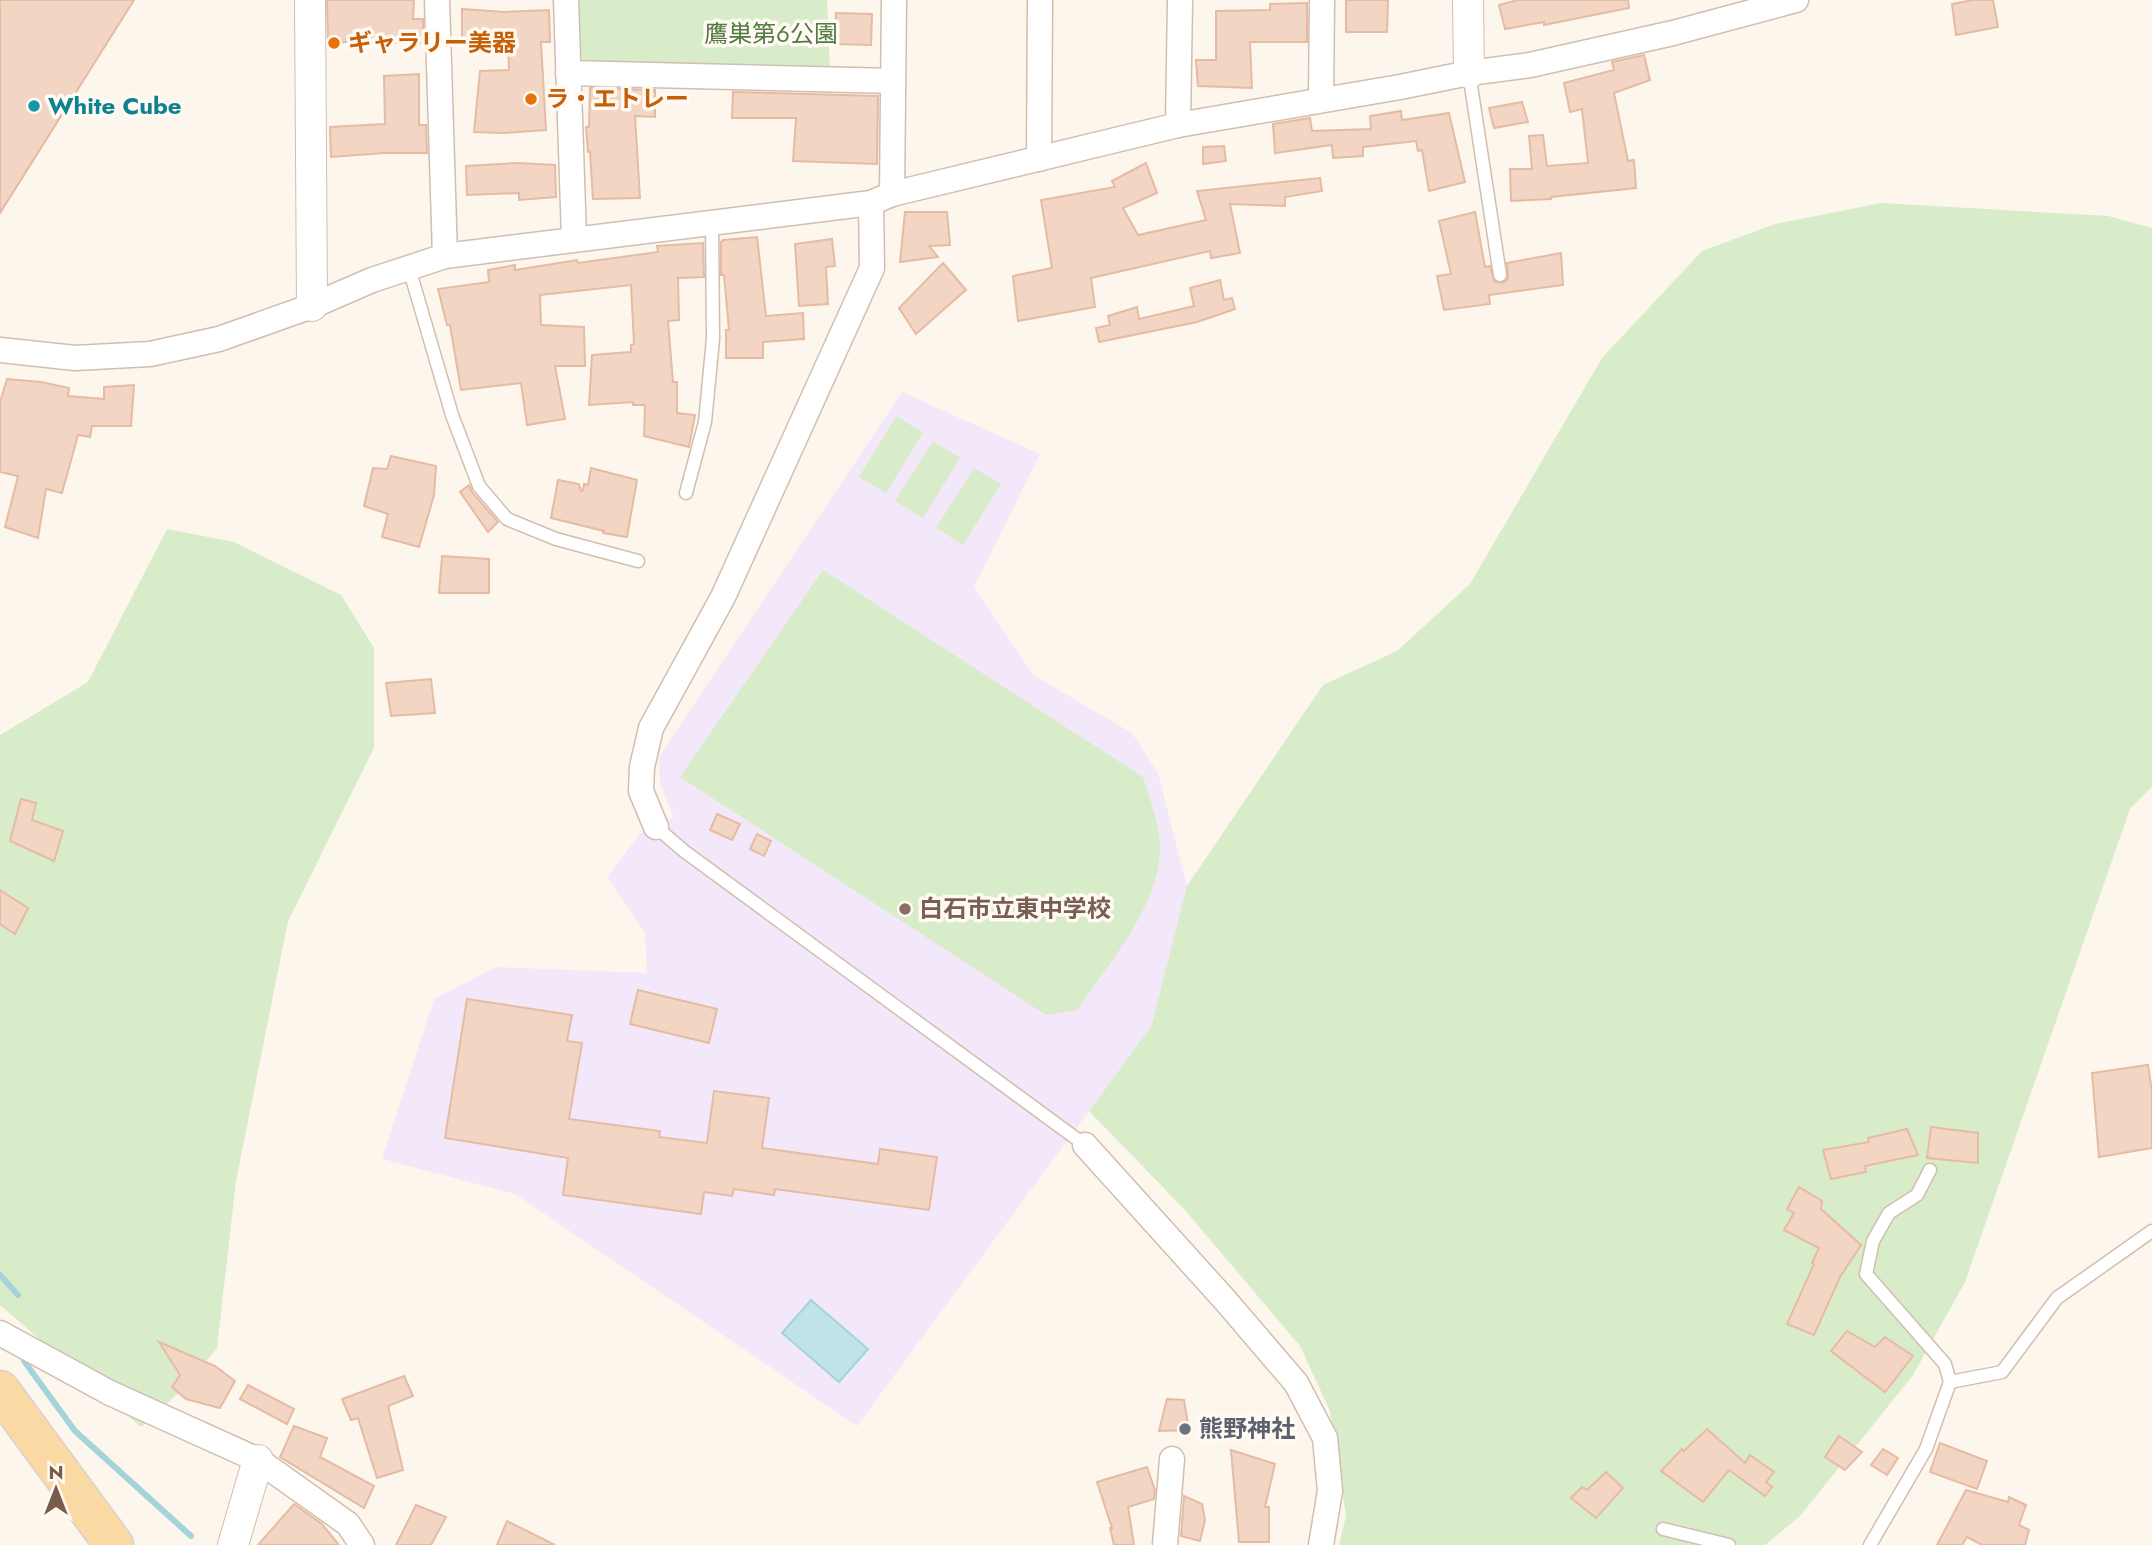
<svg xmlns="http://www.w3.org/2000/svg" width="2152" height="1545" viewBox="0 0 2152 1545" font-family="Jost,'Noto Sans JP',sans-serif">
  <style>
    .education { fill: #f3e8fa }
    .green { fill: #d8ecc9 }
    .water { fill: #bfe3e8; stroke: #a5d3da; stroke-width: 2 }
    .lines { fill: none; stroke-linecap: round; stroke-linejoin: round }
    .stream { stroke: #a5d3da; stroke-width: 6 }
    .building { fill: #f3d5c3; stroke: #e6bba3; stroke-width: 2 }
    .service-casing { stroke: #d1beb0; stroke-width: 15 }
    .minor-casing { stroke: #d1beb0; stroke-width: 27 }
    .tertiary-casing { stroke: #d1beb0; stroke-width: 32 }
    .primary-casing { stroke: #dad1cd; stroke-width: 41 }
    .service { stroke: #fff; stroke-width: 12 }
    .minor { stroke: #fff; stroke-width: 24 }
    .tertiary { stroke: #fff; stroke-width: 30 }
    .primary { stroke: #fbd9a5; stroke-width: 38 }
    .food-dot { fill: #e8710a; stroke: #fffaf3; stroke-width: 2.5 }
    .culture-dot { fill: #0f9aa8; stroke: #fffaf3; stroke-width: 2.5 }
    .education-dot { fill: #8d6e63; stroke: #fffaf3; stroke-width: 2.5 }
    .worship-dot { fill: #6b7280; stroke: #fffaf3; stroke-width: 2.5 }
    .labels { text-anchor: middle; stroke-width: 7; stroke-linejoin: round; paint-order: stroke }
    .park-label { font-size: 24px; fill: #537a41; stroke: #fffaf3 }
    .food-label { font-size: 24px; font-weight: bold; fill: #c56008; stroke: #fffaf3; text-anchor: start }
    .culture-label { font-size: 24px; font-weight: bold; fill: #0d838f; stroke: #fffaf3; text-anchor: start }
    .education-label { font-size: 24px; font-weight: bold; fill: #785e54; stroke: #fffaf3; text-anchor: start }
    .worship-label { font-size: 24px; font-weight: bold; fill: #5b616d; stroke: #fffaf3; text-anchor: start }
  </style>
  <rect width="100%" height="100%" fill="#fdf6ec"/>
  <path class="education" d="M902 392 1040 454 974 587 1033 675 1132 733 1158 773 1187 886 1151 1027 857 1426 515 1194 382 1159 434 999 496 967 647 973 645 933 607 877 640 834 674 817 660 784 659 757Z"/>
  <g class="green">
    <path d="M574 0H827L830 69 589 66 578 54Z"/>
    <path d="M1881 203 2108 216 2152 228V787L2130 809 1965 1282 1913 1375 1800 1516 1765 1545H1339L1346 1516 1330 1411 1300 1346 1185 1210 1089 1111 1151 1027 1187 886 1323 685 1397 651 1470 584 1602 358 1702 251 1775 224Z"/>
    <path d="M896 416 923 433 886 493 859 477Z"/>
    <path d="M933 441 960 458 923 518 895 501Z"/>
    <path d="M974 468 1001 484 963 545 936 528Z"/>
    <path d="M167 529 234 542 341 595 374 648V748L288 921 236 1181 217 1348 184 1388 141 1427 0 1305V735L88 682Z"/>
    <path d="M823 570 1143 777C1149 796 1156 815 1159 834 1169 895 1109 963 1077 1010L1046 1015 680 777Z"/>
  </g>
  <path class="water" d="M811 1300 868 1349 839 1382 782 1333Z"/>
  <g class="lines">
    <g class="stream">
      <path d="M0 1275 18 1295"/>
      <path d="M24 1354V1361L75 1431 191 1536"/>
    </g>
  </g>
  <g class="building">
    <path d="M0 0H134L0 213Z"/>
    <path d="M327 0H414L413 19H423V43L328 42Z"/>
    <path d="M1346 0H1388L1387 32H1346Z"/>
    <path d="M1518 0H1628L1629 8 1544 25V22L1505 29 1499 5Z"/>
    <path d="M1973 0H1993L1998 27 1956 35 1952 4Z"/>
    <path d="M1307 3V42H1250L1252 88 1198 86 1196 60H1216V11L1270 10V4Z"/>
    <path d="M462 9 505 12 549 10 550 42H541L546 130 504 133 474 132 480 71 509 70 508 40 462 42Z"/>
    <path d="M836 13 872 14 871 45 835 44Z"/>
    <path d="M1644 55 1650 80 1614 93 1628 161 1634 160 1636 188 1551 197V199L1511 201 1510 169H1532L1529 136 1543 135 1547 166 1588 163 1582 109 1570 112 1564 83 1614 70 1612 62Z"/>
    <path d="M419 74V125H426L427 153H385L331 157 330 127 385 124 384 76Z"/>
    <path d="M590 88 655 90V117L635 116 640 198 593 199 590 152H588L586 127H589Z"/>
    <path d="M733 92 878 96 877 164 793 161 796 118H732Z"/>
    <path d="M1522 102 1528 122 1494 128 1489 108Z"/>
    <path d="M1401 111 1402 120 1449 113 1465 182 1429 191 1422 150 1418 151 1416 141 1363 147V156L1333 158 1332 145 1275 153 1273 124 1310 118 1312 131 1371 129 1370 116Z"/>
    <path d="M1224 146 1226 161 1203 164V147Z"/>
    <path d="M518 163 555 165 556 197 519 200V193L467 195 466 166Z"/>
    <path d="M1146 163 1157 193 1123 208 1138 235 1206 220 1197 191 1320 178 1322 191 1285 197V206L1230 204 1240 253 1211 258 1210 251 1091 278 1095 307 1018 321 1013 276 1052 268 1041 200 1115 187 1112 181Z"/>
    <path d="M905 212H947L950 245 929 246 938 257 900 262Z"/>
    <path d="M1475 212 1485 267 1490 266 1494 281 1502 283 1508 279 1507 263 1561 253 1563 285 1489 295 1490 304 1444 310 1437 276 1451 274 1439 221Z"/>
    <path d="M757 237 766 316 803 313 804 339 763 342V358H726V330H729L724 275H721V242L723 240Z"/>
    <path d="M832 239 835 266 826 267 828 304 799 306 795 244Z"/>
    <path d="M703 243 704 277 678 278 679 320 668 321 673 382H677V413L695 415 689 447 644 436 645 405H633V402L589 405 592 355 631 352V345L634 344 631 285 540 295 541 325 584 327 585 366H555L565 419 527 425 521 383 461 390 450 325H447L438 289 489 282 488 270 515 265V270L577 260 578 263 658 252 657 246Z"/>
    <path d="M943 263 966 290 916 334 899 308Z"/>
    <path d="M1220 280 1224 300 1232 298 1235 309 1197 322 1099 342 1096 328 1110 325 1108 316 1137 307 1139 319 1194 306 1190 288Z"/>
    <path d="M7 379 41 382 69 388 68 396 104 399V387L134 385 131 426H92L90 437 78 435 62 493 46 489 38 538 5 527 18 476 0 472V402Z"/>
    <path d="M391 456 436 466 434 495 419 547 382 537 388 514 364 506 373 468 387 469Z"/>
    <path d="M591 468 637 480 627 537 603 533 604 531 551 518 558 480 579 484 581 491 583 490 584 484 588 485Z"/>
    <path d="M469 485 472 492 498 522 488 532 460 492Z"/>
    <path d="M442 556 489 559V593H439Z"/>
    <path d="M431 679 435 713 391 716 386 683Z"/>
    <path d="M21 799 36 803 32 820 63 831 54 861 10 841Z"/>
    <path d="M717 814 740 824 732 840 710 830Z"/>
    <path d="M757 834 771 841 764 856 750 849Z"/>
    <path d="M0 890 28 908 15 934 0 924Z"/>
    <path d="M638 990 717 1009 709 1043 630 1024Z"/>
    <path d="M467 999 572 1015 567 1041 582 1043 569 1119 660 1131 659 1137 707 1143 714 1091 769 1098 762 1148 878 1164 880 1149 937 1157 929 1210 775 1189 774 1195 734 1189 732 1196 704 1192 701 1214 563 1195 568 1158 445 1138Z"/>
    <path d="M2148 1065 2152 1091V1148L2099 1157 2092 1073Z"/>
    <path d="M1931 1127 1978 1133V1163L1927 1158Z"/>
    <path d="M1907 1129 1918 1155 1865 1166 1866 1172 1831 1179 1823 1150 1869 1142 1868 1138Z"/>
    <path d="M1799 1187 1822 1201 1821 1209 1861 1245 1840 1277 1814 1335 1787 1324 1814 1264 1812 1263 1819 1248 1784 1230 1794 1213 1787 1209Z"/>
    <path d="M1847 1331 1875 1347 1885 1337 1913 1356 1885 1392 1831 1351Z"/>
    <path d="M159 1342 215 1366 235 1381 220 1408 186 1399 172 1387 180 1375Z"/>
    <path d="M404 1376 413 1396 388 1406 403 1470 377 1478 358 1418 351 1420 342 1399Z"/>
    <path d="M248 1385 294 1409 287 1424 240 1399Z"/>
    <path d="M1167 1399 1184 1400 1189 1430 1159 1431Z"/>
    <path d="M294 1426 327 1438 320 1457 374 1486 364 1508 280 1457Z"/>
    <path d="M1707 1429 1745 1463 1750 1455 1774 1472 1766 1482 1772 1487 1765 1496 1729 1470 1703 1502 1661 1471 1682 1449 1684 1451Z"/>
    <path d="M1839 1436 1862 1452 1845 1470 1825 1457Z"/>
    <path d="M1940 1443 1987 1461 1977 1489 1930 1472Z"/>
    <path d="M1883 1449 1898 1458 1887 1475 1871 1465Z"/>
    <path d="M1231 1450 1275 1464 1265 1507H1269V1542H1239Z"/>
    <path d="M1147 1467 1155 1490 1154 1499 1128 1507 1134 1545H1114L1110 1528H1112L1097 1482Z"/>
    <path d="M1606 1472 1623 1488 1596 1518 1571 1498 1582 1487 1587 1490Z"/>
    <path d="M1966 1490 2008 1502 2009 1497 2026 1505 2019 1525 2029 1530 2025 1545H1982L1967 1537 1962 1545H1937Z"/>
    <path d="M1184 1496 1202 1504 1205 1520 1200 1541 1181 1536Z"/>
    <path d="M294 1504 322 1524 339 1545H258Z"/>
    <path d="M416 1505 446 1517 431 1545H396Z"/>
    <path d="M507 1521 555 1545H497Z"/>
  </g>
  <g class="lines">
    <g class="service-casing">
      <g id="service">
        <path d="M1469 73 1500 275"/>
        <path d="M409 268 452 415 479 486 507 519 556 539 638 561"/>
        <path d="M686 493 705 422 713 339 712 221"/>
        <path d="M656 827 684 851 1085 1145"/>
        <path d="M1930 1170 1917 1195 1889 1213 1873 1241 1866 1274 1945 1364 1950 1382"/>
        <path d="M1663 1529 1729 1545"/>
        <path d="M1870 1545 1926 1449 1950 1382 2002 1372 2057 1298 2152 1231"/>
      </g>
    </g>
    <g class="minor-casing">
      <g id="minor">
        <path d="M437 0 445 256"/>
        <path d="M566 0 574 238"/>
        <path d="M568 73 893 81"/>
        <path d="M1321 99 1322 0"/>
        <path d="M1178 125 1180 0"/>
        <path d="M1039 159 1040 0"/>
        <path d="M892 194 894 0"/>
        <path d="M0 350 75 358 150 354 219 339 312 306 372 280 445 256 871 203 892 194 1178 125 1400 87 1469 73 1530 65 1673 33 1796 0"/>
        <path d="M656 827 641 791 642 767 651 728 723 597 872 268 871 203"/>
        <path d="M1085 1145 1225 1300 1296 1383 1325 1438 1330 1491 1321 1545"/>
        <path d="M0 1333 110 1393 258 1460 348 1524 362 1545"/>
        <path d="M1165 1545 1172 1459"/>
      </g>
    </g>
    <g class="tertiary-casing">
      <g id="tertiary">
        <path d="M310 0 312 306"/>
        <path d="M1468 0 1469 73"/>
        <path d="M233 1545 258 1460"/>
      </g>
    </g>
    <g class="primary-casing">
      <path id="primary" d="M0 1390 114 1545"/>
    </g>
    <use href="#service" class="service"/>
    <use href="#minor" class="minor"/>
    <use href="#tertiary" class="tertiary"/>
    <use href="#primary" class="primary"/>
  </g>
  <g class="food-dot">
    <circle cx="334" cy="43" r="7"/>
    <circle cx="531" cy="99" r="7"/>
  </g>
  <circle class="culture-dot" cx="34" cy="106" r="7"/>
  <circle class="education-dot" cx="905" cy="909" r="7"/>
  <circle class="worship-dot" cx="1185" cy="1429" r="7"/>
  <g class="labels">
    <g class="park-label">
      <text x="771" y="42">鷹巣第6公園</text>
    </g>
    <g class="food-label">
      <text x="348" y="51">ギャラリー美器</text>
      <text x="545" y="107">ラ・エトレー</text>
    </g>
    <g class="culture-label">
      <text x="48" y="114">White Cube</text>
    </g>
    <g class="education-label">
      <text x="919" y="917">白石市立東中学校</text>
    </g>
    <g class="worship-label">
      <text x="1199" y="1437">熊野神社</text>
    </g>
  </g>
  <g transform="translate(56 1489)" stroke="#fffaf3" stroke-width="5" paint-order="stroke">
  <path d="M0-5L12 26L0 18L-12 26Z" fill="#7a5c4d"/>
  <text y="-10" font-size="19" font-weight="bold" text-anchor="middle" fill="#7a5c4d">N</text>
  </g>
</svg>
